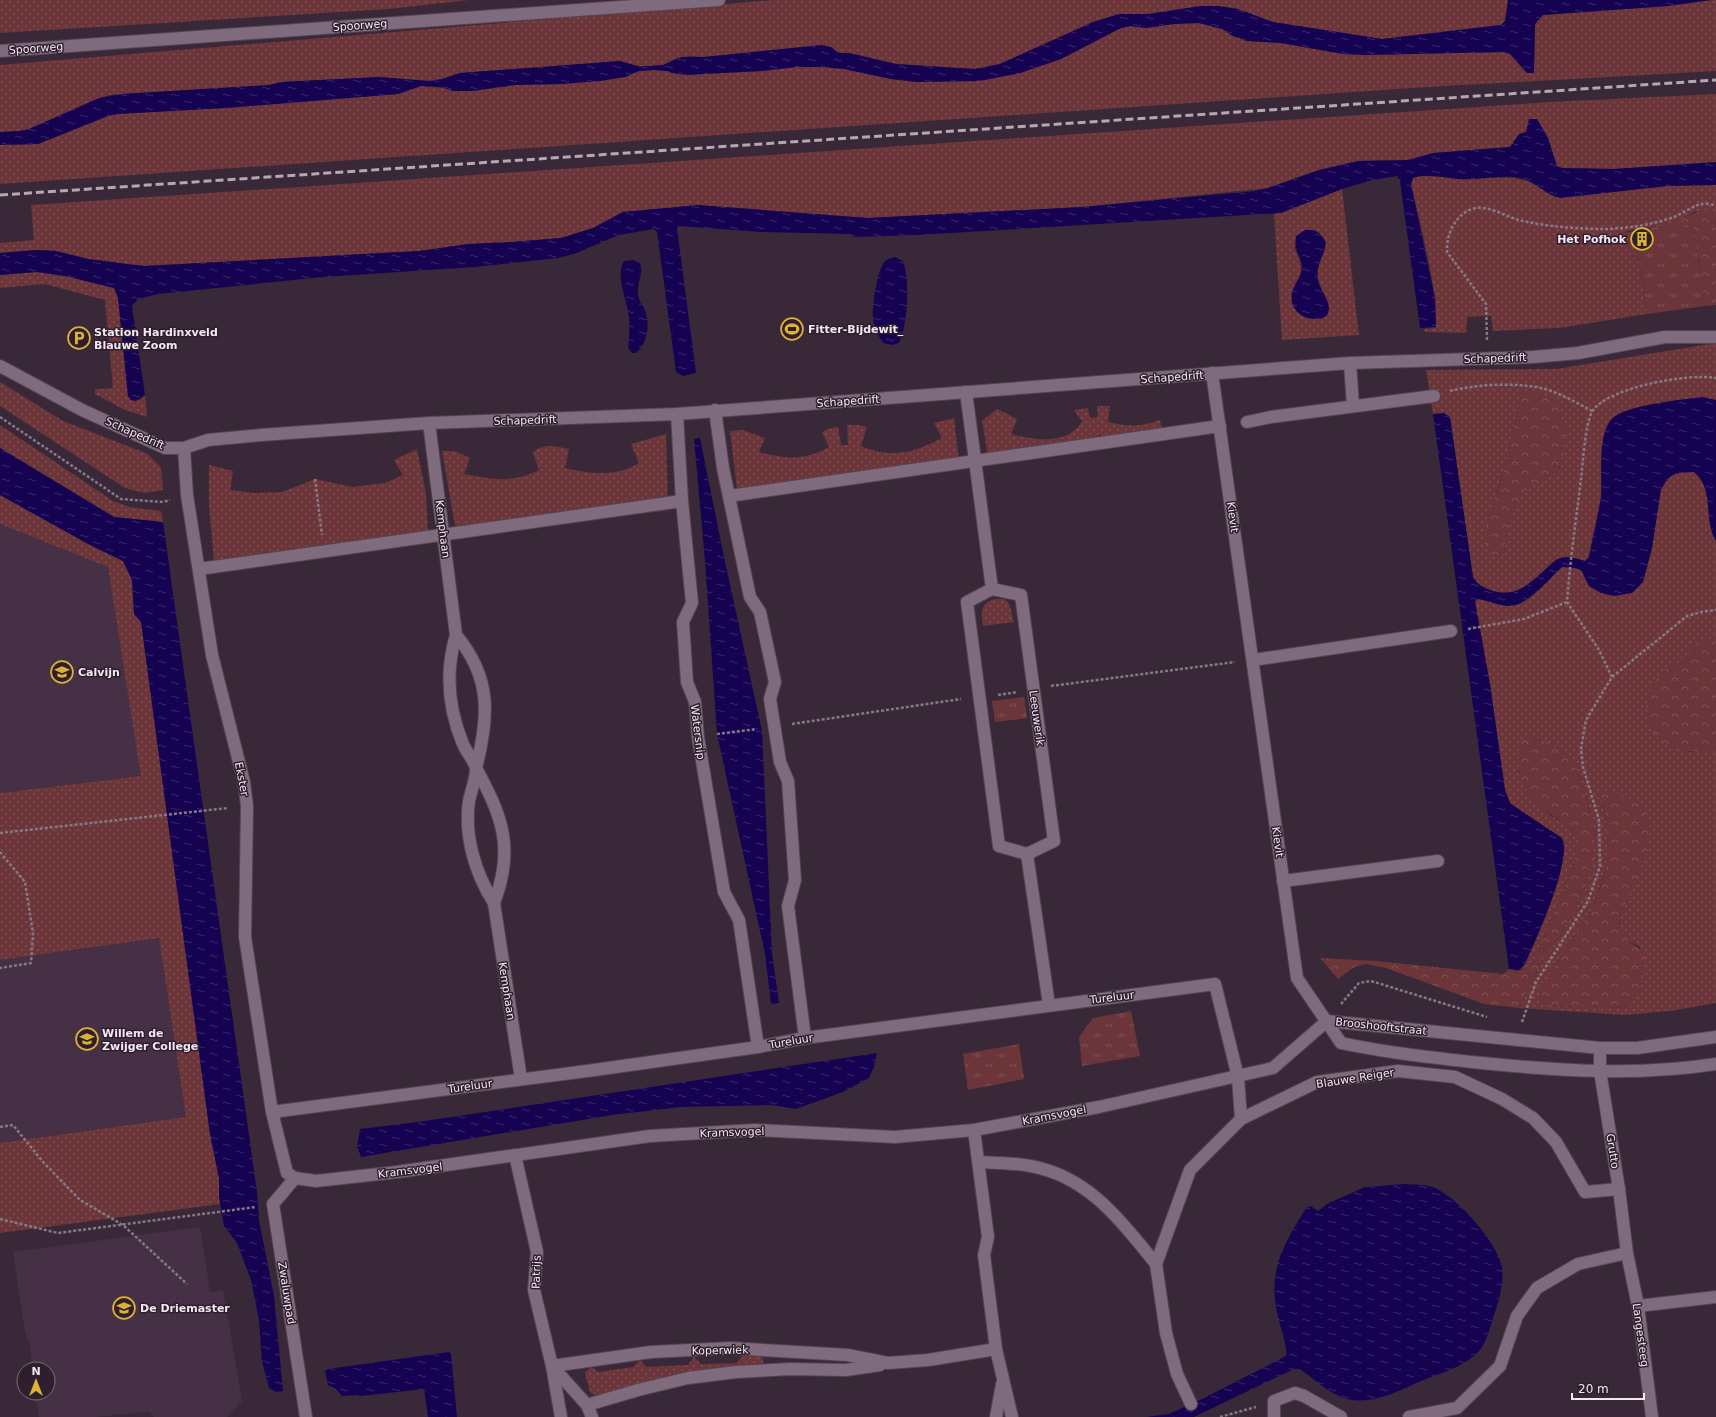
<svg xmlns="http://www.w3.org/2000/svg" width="1716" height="1417" viewBox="0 0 1716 1417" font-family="'DejaVu Sans',sans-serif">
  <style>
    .built { fill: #463045 }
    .grass { fill: url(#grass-dots); fill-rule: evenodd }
    .forest { fill: url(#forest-crowns) }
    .park { fill: url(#park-tufts) }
    .water { fill: url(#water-ripples) }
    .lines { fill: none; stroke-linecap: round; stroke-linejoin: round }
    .minor-casing { stroke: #534552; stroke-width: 14 }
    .path { stroke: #877886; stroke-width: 2.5; stroke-dasharray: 3 2; stroke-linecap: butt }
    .minor { stroke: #7f6b7d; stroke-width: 12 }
    .rail { stroke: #b5a8b4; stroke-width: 3; stroke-dasharray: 8 4; stroke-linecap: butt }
    .labels { text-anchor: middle; stroke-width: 3; stroke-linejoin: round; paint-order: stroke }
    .street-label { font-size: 11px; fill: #f3e8f2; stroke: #2f1f2e }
    .poi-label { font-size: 11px; font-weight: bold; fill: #f3e8f2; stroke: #2f1f2e; text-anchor: start }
  </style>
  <defs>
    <pattern id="grass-dots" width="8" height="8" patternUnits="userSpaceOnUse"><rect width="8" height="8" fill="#6c3539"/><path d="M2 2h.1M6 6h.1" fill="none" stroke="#815256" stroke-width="1.8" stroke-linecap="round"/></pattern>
    <pattern id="forest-crowns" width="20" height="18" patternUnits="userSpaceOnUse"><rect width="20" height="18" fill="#6c3539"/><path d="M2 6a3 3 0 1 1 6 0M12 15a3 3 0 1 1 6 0" fill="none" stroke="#815256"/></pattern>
    <pattern id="park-tufts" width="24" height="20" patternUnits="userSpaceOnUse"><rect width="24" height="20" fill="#6c3539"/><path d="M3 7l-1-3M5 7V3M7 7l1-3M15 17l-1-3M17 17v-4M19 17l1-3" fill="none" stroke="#815256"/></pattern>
    <pattern id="water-ripples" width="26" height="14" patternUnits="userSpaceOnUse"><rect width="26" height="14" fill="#150352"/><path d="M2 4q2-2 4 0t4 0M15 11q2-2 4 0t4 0" fill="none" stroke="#38286b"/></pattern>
  </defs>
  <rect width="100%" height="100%" fill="#392838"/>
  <g class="built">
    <path d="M0 524 108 567 142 776 0 793Z"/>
    <path d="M159 938 186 1117 0 1143V960Z"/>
    <path d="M200 1227 210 1293 223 1290 242 1401 227 1417H154L149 1412H142L96 1417H39L35 1393H48V1369H32L30 1344 25 1332 13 1252Z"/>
  </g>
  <g class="grass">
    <path d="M0 0H469L389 9 0 33Z"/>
    <path d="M774 0H1508L1505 21 1501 25 1382 39 1273 22 1238 9 1218 6H1201L1148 14H1119L1093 22 1000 64 975 69 896 64 850 53H841L837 52 831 47 821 45 770 51 704 57 691 56 676 58 663 65 650 66H637L620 61 460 73 442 79 429 81 379 77 281 82 269 85 109 95 29 129 20 131 0 132V65Z"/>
    <path d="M1716 0V71L1427 87 0 184V145L38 144 108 116 117 114 226 108 398 94 421 86 472 91 515 85 560 84 600 81 625 77 633 72 653 70 668 71 672 73 685 75 762 71 796 67H822L844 69 891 79 917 82 979 81 1020 73 1061 59 1121 28 1131 26 1146 28 1174 24 1199 23 1222 29 1233 36 1247 41 1281 43 1343 54 1366 55 1504 52 1510 54 1532 73 1534 72 1535 24 1543 15 1668 6 1696 1Z"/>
    <path d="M1716 94V162L1614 169 1562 168 1557 166 1548 138 1537 119 1526 132 1517 137 1510 147 1433 153 1408 160 1358 161 1319 170 1268 188 1082 207 868 218 698 205 623 212 593 228 561 238 512 242 468 244 419 251 144 266 88 259 56 251 36 250 0 253V243L34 240 31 205 1550 102Z"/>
    <path d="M1419 176 1514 178 1527 181 1668 186 1716 185V226L1715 219 1696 211C1686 217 1676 222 1664 226 1652 229 1631 226 1621 235L1620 238 1632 256 1639 262 1647 314 1559 328 1493 331 1491 316 1467 317 1466 333 1425 332 1424 329 1434 328C1443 310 1417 210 1411 184L1413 178Z"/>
    <path d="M1342 189 1359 335 1282 340 1274 214 1281 213ZM1294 246 1325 251C1314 270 1317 280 1326 299L1292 293C1304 269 1303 270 1294 246Z"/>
    <path d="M37 272 65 276 114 288 118 297 128 396 140 400 145 395 147 417 125 410 95 394V389L113 388 105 300 45 284 0 288V275Z"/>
    <path d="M1716 343V400C1689 394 1639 406 1614 417L1601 467V497L1588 559 1585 561C1577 559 1569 556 1561 558 1555 559 1550 565 1546 569 1530 584 1516 598 1493 591 1484 588 1478 585 1473 577L1450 417 1444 413 1433 414 1426 370 1556 369ZM1522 392 1559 408 1567 429 1560 468C1553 477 1541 479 1531 485 1512 498 1507 532 1504 553L1496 493 1504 471Z"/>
    <path d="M0 382 63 421 148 454 161 468 163 490 144 493 125 488 0 406Z"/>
    <path d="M1097 406H1110L1108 422C1129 427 1139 427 1160 420L1163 432 1101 441 1100 434 1091 441 988 456 982 421 997 409 1017 419 1011 434C1033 440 1068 446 1082 421L1074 410 1088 408 1090 418 1098 417Z"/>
    <path d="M954 418 959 462 737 489 730 431 743 430 765 438 759 452C784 459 805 461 829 447L822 432 830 428 838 427 841 445H848L847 425H858L867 427 861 446C892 459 914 453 942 438L934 423Z"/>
    <path d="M0 425 113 501 130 507 161 511 163 522 114 517 0 448Z"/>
    <path d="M666 434 668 510 457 537 442 451H454L470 458 464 474C493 479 511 484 539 470L533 452C545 443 556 446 569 449L565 468C588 474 618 477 639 463L631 444Z"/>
    <path d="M417 449 426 494 428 534 324 545 214 561 209 505V465L233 471 230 490 253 493 282 492 315 479 352 487 385 483 403 475 394 460Z"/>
    <path d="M1694 472C1715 489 1703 520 1716 541V638L1698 641 1685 657 1665 670 1689 752H1712L1716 748V1003L1670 1011 1624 1015 1519 1008 1535 974 1547 953 1560 936 1584 892 1595 837 1587 801 1577 769 1571 758 1548 742 1536 738 1518 772 1550 815 1562 822 1574 831 1576 848 1574 863 1535 959 1527 970 1521 969 1525 964C1540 930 1564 881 1564 843L1510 803 1505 790 1490 684 1474 601 1479 599C1489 601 1500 606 1510 606 1527 606 1550 578 1562 567 1569 567 1578 567 1583 573L1643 582 1652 548 1661 489 1667 480 1673 474ZM1601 793C1624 798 1635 796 1648 817L1630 891 1620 917V930L1625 939 1640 947 1628 1008 1549 1005 1541 1001 1554 967 1593 908 1605 872 1608 854 1607 826Z"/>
    <path d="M0 495 90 545 123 561 132 580 134 614 141 622 210 1134 220 1179V1204L0 1233V1143L186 1117 159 938 0 960V793L141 776 108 567 0 524Z"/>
    <path d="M995 599H1004L1009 603 1014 622 983 626C981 613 980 603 995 599Z"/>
    <path d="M743 1355H761L764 1362 760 1364 735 1366 597 1396 590 1392 585 1373 591 1366 598 1372 633 1367 640 1360 646 1367 688 1365 694 1357 701 1364 737 1363Z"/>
  </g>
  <g class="forest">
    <path d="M1702 210 1709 211 1715 219 1716 226V305L1705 306 1693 224 1635 234 1639 262 1622 246 1620 238 1623 233 1663 226Z"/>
    <path d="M1522 392C1531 393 1544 392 1551 398 1559 404 1565 418 1567 428 1568 435 1562 466 1557 472 1548 481 1532 481 1524 493 1511 510 1507 532 1504 553L1492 556 1486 549 1485 526 1504 471Z"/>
    <path d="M1716 638V748L1712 752C1698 752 1684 752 1670 746 1643 734 1641 699 1657 678 1663 669 1675 664 1684 657 1689 653 1692 645 1698 641 1703 639 1711 639 1716 638Z"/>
    <path d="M1526 738H1536L1548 742 1571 758 1577 769 1587 801 1595 837 1593 861 1584 892 1560 936 1547 953 1535 974 1519 1008 1484 1004 1386 968 1366 964 1354 967 1338 979 1320 958 1376 961 1503 974 1509 969 1527 970 1535 959 1574 863 1576 848 1574 831C1546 808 1518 801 1518 757 1518 749 1518 743 1526 738Z"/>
    <path d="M1606 790C1617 794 1634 797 1642 806 1664 833 1637 874 1627 900 1623 909 1618 919 1620 929 1623 942 1638 945 1645 954 1646 970 1640 997 1628 1008L1549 1005 1541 1001V987L1593 908 1599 892 1605 872 1608 854 1607 826 1601 793Z"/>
  </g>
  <g class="park">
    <path d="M1693 224 1705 306 1647 314 1635 234Z"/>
    <path d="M1024 697 1027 718 995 722 992 701Z"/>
    <path d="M1131 1011 1140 1056 1082 1066 1079 1037 1093 1018Z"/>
    <path d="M1019 1044 1024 1079 968 1090 963 1054Z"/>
  </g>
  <g class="water">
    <path d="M1508 0H1712L1668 6 1543 15 1535 24 1534 73H1527L1510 54 1504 52 1366 55 1343 54 1281 43 1247 41 1233 36 1222 29 1199 23 1174 24 1146 28 1131 26 1121 28 1061 59 1020 73 979 81 917 82 891 79 844 69 822 67H796L762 71 685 75 672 73 668 71 653 70 639 71 625 77 600 81 560 84 515 85 472 91H453L442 87 421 86 398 94 226 108 117 114 108 116 38 144 0 145V132L20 131 29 129 99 98 121 94 269 85 281 82 379 77 429 81 442 79 460 73 620 61 637 66H650L663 65 682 57H704L821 45 831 47 837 52 841 53H849L896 64 975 69 1000 64 1093 22 1119 14H1148L1201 6H1218L1238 9 1273 22 1382 39 1501 25 1505 21Z"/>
    <path d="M1529 119H1537L1548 138 1557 166 1562 168 1614 169 1716 162V185L1668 186 1560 198C1545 195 1535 181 1520 178 1500 174 1478 181 1458 179 1443 178 1427 173 1413 178L1411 184 1435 298 1436 327 1420 328 1400 181 1397 176 1373 180 1342 189 1281 213 917 235 854 237 850 234 761 232 679 226 677 228 696 373 683 376 676 372 657 232 654 229 619 235 574 254 558 258 475 267 323 277 158 294 138 299 132 306 145 395 136 401 131 400 128 396 118 298 114 288 65 276 37 272 0 275V253L36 250 56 251 88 259 144 266 419 251 468 244 512 242 561 238 593 228 623 212 698 205 868 218 1082 207 1255 191 1268 188 1319 170 1358 161 1408 160 1433 153 1510 147 1519 134 1526 132Z"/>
    <path d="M1305 230C1317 229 1321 233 1326 243 1324 256 1315 266 1318 281 1320 291 1334 304 1327 315 1324 319 1319 319 1314 319 1300 319 1289 307 1292 293 1294 283 1302 277 1302 267 1302 255 1293 254 1296 236Z"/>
    <path d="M895 257 903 261C910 280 908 325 899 343L892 345 883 343C879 337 873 326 873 317 872 305 877 273 884 262 887 259 891 258 895 257Z"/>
    <path d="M633 260 640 263C644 274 637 282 638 293 638 302 644 305 646 313 650 326 647 344 636 353H632L628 348C629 337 630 328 629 317 627 300 615 276 624 261Z"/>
    <path d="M1703 397 1716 400V541C1703 520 1715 489 1694 472 1675 472 1671 473 1661 489L1652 548 1643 582 1632 593 1614 596 1601 593 1589 586 1581 570 1576 568 1562 567C1550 578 1526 607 1510 606 1500 606 1489 601 1479 599L1475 601 1490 684 1505 790 1510 803 1514 806 1562 838C1573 859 1535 942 1525 964L1518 971 1509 969 1433 414 1444 413 1450 417 1473 577C1478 585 1484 588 1493 591 1517 598 1531 582 1548 567 1552 563 1556 559 1561 558 1569 556 1577 559 1585 561L1589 557C1593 537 1598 517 1601 497 1603 477 1596 431 1614 417 1632 404 1681 400 1703 397Z"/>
    <path d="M700 438 724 557 762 731 772 953 779 1003 771 1004 765 954 717 734 705 561 694 439Z"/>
    <path d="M0 448 114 517 163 522 257 1192 259 1220 274 1296 283 1391 276 1392 269 1388 262 1362 259 1320 251 1280 237 1243 224 1226 219 1197V1179L210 1134 141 622 134 614 132 580 123 561 90 545 0 495Z"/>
    <path d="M877 1053 874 1067 869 1078 843 1092 796 1109 771 1105 681 1107 612 1115 361 1157 357 1146 360 1129 418 1122Z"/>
    <path d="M1405 1184C1414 1185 1424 1184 1432 1187 1455 1194 1498 1243 1502 1267 1504 1284 1499 1302 1493 1318 1489 1331 1486 1346 1475 1355 1461 1368 1438 1374 1421 1381 1394 1393 1363 1410 1335 1394 1323 1388 1311 1377 1300 1369H1294L1194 1417H1146L1169 1414 1204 1398 1286 1356C1288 1348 1280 1326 1278 1317 1267 1272 1283 1245 1306 1208L1311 1206 1318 1211 1327 1204 1365 1187Z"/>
    <path d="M449 1352 451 1354 457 1417H428L424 1389 361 1396 357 1395 342 1396 336 1389 328 1385 325 1371 328 1369Z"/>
  </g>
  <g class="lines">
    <g class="minor-casing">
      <g id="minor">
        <path d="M0 51 719 0"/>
        <path d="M1350 363 1353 406"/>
        <path d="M0 366 82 410 165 448H184L208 440 261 435 429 423 677 414 1350 363 1533 357 1578 353 1665 337H1716"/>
        <path d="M1212 373 1297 978 1341 1043C1388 1053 1435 1058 1482 1063 1560 1071 1639 1076 1716 1064"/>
        <path d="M966 392 992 589"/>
        <path d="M715 410 723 468 750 597 760 612 775 682 770 699 780 762 788 781 795 880 788 906 805 1038"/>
        <path d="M677 414 682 501 692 603 683 622 687 682 695 702 698 737 724 892 739 920 758 1047"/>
        <path d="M1247 422 1271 417 1434 396"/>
        <path d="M429 423 456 635C445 672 448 708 463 744 466 752 475 761 476 769 476 779 471 791 469 801 464 836 475 873 494 903L521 1079"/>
        <path d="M184 448 187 495 212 655 244 782 247 806 245 937 272 1112 287 1173 295 1178 316 1181 397 1172 650 1136 755 1130 895 1137 974 1130 1099 1107 1273 1068 1327 1021"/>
        <path d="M729 496 1220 426"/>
        <path d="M199 569 682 501"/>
        <path d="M992 589 1021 595 1054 841 1027 854 999 846 967 602Z"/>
        <path d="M456 635C492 678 489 717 476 768 502 816 515 848 494 903"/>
        <path d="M1253 660 1451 631"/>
        <path d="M1027 854 1049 1005"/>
        <path d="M1283 881 1438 861"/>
        <path d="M1327 1021 1600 1048H1637L1716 1037"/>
        <path d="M1600 1048V1071L1619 1189 1627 1253 1638 1306 1652 1417"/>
        <path d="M272 1112 587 1071 758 1047 805 1038 1215 984 1238 1077 1241 1119"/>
        <path d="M974 1130 988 1237 984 1255 996 1349 1012 1417"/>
        <path d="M515 1155 537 1252 534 1290 552 1366 561 1417"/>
        <path d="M979 1162C1000 1163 1022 1163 1043 1169 1094 1183 1125 1226 1156 1264"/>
        <path d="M295 1178 273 1204 306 1417"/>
        <path d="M1638 1306 1716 1297"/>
        <path d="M552 1366 651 1352 730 1348 848 1355 888 1363 928 1360 996 1349"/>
        <path d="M552 1366 587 1405 592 1417"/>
        <path d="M1191 1404 1177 1374 1166 1333 1156 1264 1190 1170 1241 1119 1317 1082 1398 1071 1455 1077 1502 1099 1533 1118 1556 1142 1585 1192 1619 1189"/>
        <path d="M587 1405 638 1390 688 1378 736 1372 790 1369 846 1370 880 1365"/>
        <path d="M996 1417 1002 1384"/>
        <path d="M1274 1417V1401L1295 1393 1304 1396 1341 1417"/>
        <path d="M1409 1417 1457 1408 1500 1366 1517 1316 1537 1288 1578 1264 1627 1253"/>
      </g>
    </g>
    <g class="path">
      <path d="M1487 340 1486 304 1447 252C1446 234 1456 212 1476 208 1492 206 1507 218 1523 221 1550 227 1580 229 1608 229 1629 228 1650 225 1671 218 1681 215 1690 207 1701 204 1705 203 1712 204 1716 206"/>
      <path d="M1450 391C1477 384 1518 382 1545 389 1562 394 1577 403 1592 411"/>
      <path d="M0 417 121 499 163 502 170 500"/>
      <path d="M315 479 322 535"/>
      <path d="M1468 629 1524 619 1567 602"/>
      <path d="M1612 677 1599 650 1567 602C1570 561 1576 520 1581 479 1583 463 1585 422 1593 410 1611 387 1688 373 1716 378"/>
      <path d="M1051 686 1235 662"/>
      <path d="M998 695 1017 692"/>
      <path d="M792 724 961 699"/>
      <path d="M717 734 757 729"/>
      <path d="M0 833 228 808"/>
      <path d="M0 852 25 882 33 933 31 963 0 968"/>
      <path d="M1341 1004 1359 983 1371 981 1487 1017"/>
      <path d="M1522 1022 1536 982 1588 901 1600 866 1599 820 1583 767 1581 749 1586 720 1612 677 1687 616 1701 612 1716 610"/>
      <path d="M0 1127 13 1125 44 1163 80 1200 123 1225 187 1284"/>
      <path d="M0 1219 58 1233 256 1207"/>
      <path d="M1220 1417 1256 1407"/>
    </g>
    <use href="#minor" class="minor"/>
    <path class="rail" d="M0 195 1716 80"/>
  </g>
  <defs>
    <g id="building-ring" transform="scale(1.15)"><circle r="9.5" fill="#2f1f2e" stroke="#dbb233" stroke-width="1.5"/><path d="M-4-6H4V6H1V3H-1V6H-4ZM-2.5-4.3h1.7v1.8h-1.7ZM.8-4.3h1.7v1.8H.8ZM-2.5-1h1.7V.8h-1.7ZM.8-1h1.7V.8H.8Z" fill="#dbb233"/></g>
    <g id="stadium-ring" transform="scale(1.15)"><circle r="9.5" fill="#2f1f2e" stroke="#dbb233" stroke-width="1.5"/><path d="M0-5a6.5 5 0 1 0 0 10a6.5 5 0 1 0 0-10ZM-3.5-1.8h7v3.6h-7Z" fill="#dbb233"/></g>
    <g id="parking-ring" transform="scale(1.15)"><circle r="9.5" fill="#2f1f2e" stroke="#dbb233" stroke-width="1.5"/><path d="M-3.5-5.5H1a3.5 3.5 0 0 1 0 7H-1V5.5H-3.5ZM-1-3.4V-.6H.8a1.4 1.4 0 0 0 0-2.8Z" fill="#dbb233"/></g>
    <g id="school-ring" transform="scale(1.15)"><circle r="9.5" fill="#2f1f2e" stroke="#dbb233" stroke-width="1.5"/><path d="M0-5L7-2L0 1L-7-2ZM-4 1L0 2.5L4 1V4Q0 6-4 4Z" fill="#dbb233"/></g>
  </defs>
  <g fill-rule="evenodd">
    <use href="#building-ring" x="1642" y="239"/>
    <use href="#stadium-ring" x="792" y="329"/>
    <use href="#parking-ring" x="79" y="338"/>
    <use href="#school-ring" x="62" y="672"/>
    <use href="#school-ring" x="87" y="1039"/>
    <use href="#school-ring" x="124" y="1308"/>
  </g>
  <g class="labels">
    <g class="street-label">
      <text transform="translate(360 25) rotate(-4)" y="4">Spoorweg</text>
      <text transform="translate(36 48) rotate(-4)" y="4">Spoorweg</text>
      <text transform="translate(1495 358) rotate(-2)" y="4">Schapedrift</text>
      <text transform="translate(1172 377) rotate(-4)" y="4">Schapedrift</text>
      <text transform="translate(848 401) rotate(-4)" y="4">Schapedrift</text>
      <text transform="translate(525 420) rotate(-2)" y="4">Schapedrift</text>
      <text transform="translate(135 433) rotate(24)" y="4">Schapedrift</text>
      <text transform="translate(1233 517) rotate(82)" y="4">Kievit</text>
      <text transform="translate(443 529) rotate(83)" y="4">Kemphaan</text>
      <text transform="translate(1037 718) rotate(82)" y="4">Leeuwerik</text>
      <text transform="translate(698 732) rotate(83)" y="4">Watersnip</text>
      <text transform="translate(242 779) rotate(79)" y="4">Ekster</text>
      <text transform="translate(1278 842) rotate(82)" y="4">Kievit</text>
      <text transform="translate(507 991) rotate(81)" y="4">Kemphaan</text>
      <text transform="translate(1112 997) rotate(-7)" y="4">Tureluur</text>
      <text transform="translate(1381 1026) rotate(6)" y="4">Brooshooftstraat</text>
      <text transform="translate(791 1041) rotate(-10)" y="4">Tureluur</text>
      <text transform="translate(1355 1078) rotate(-9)" y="4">Blauwe Reiger</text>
      <text transform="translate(470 1086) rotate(-8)" y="4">Tureluur</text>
      <text transform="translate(1054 1115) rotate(-11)" y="4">Kramsvogel</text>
      <text transform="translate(732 1132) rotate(-2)" y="4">Kramsvogel</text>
      <text transform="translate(1613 1151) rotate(81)" y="4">Grutto</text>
      <text transform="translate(410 1170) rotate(-7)" y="4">Kramsvogel</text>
      <text transform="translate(536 1272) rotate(-88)" y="4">Patrijs</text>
      <text transform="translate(287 1293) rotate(81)" y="4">Zwaluwpad</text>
      <text transform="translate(1641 1335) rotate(82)" y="4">Langesteeg</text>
      <text transform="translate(720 1350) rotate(-1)" y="4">Koperwiek</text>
    </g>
    <g class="poi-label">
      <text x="1626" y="243" text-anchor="end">Het Pofhok</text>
      <text x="808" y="333">Fitter-Bijdewit_</text>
      <text x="94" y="336">Station Hardinxveld<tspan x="94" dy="13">Blauwe Zoom</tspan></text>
      <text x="78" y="676">Calvijn</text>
      <text x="102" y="1037">Willem de<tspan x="102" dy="13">Zwijger College</tspan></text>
      <text x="140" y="1312">De Driemaster</text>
    </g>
  </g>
  <g transform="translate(36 1381)"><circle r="19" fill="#2f1f2e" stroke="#7d6f7c"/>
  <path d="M0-3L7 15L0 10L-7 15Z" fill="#dbb233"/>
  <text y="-6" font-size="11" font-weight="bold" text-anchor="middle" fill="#f3e8f2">N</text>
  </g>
  <path d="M1572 1393v6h72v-6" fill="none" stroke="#f3e8f2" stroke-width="2"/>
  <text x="1578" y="1393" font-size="12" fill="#f3e8f2" stroke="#2f1f2e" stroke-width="3" paint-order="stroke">20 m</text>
</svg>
